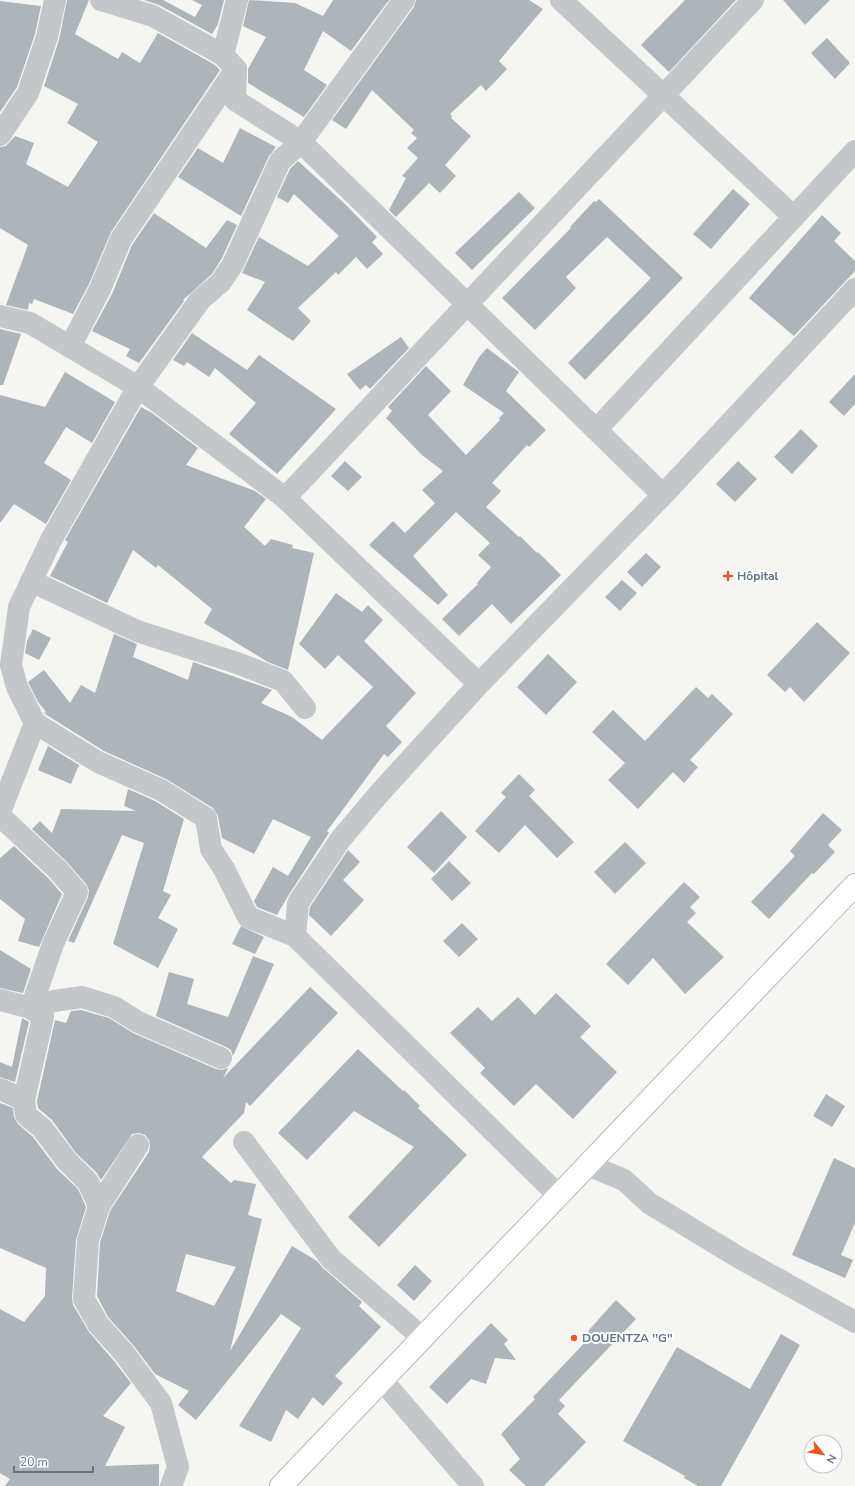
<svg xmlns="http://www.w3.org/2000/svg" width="855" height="1486" viewBox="0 0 855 1486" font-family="'Nunito Sans',sans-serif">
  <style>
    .building { fill: #adb4ba; fill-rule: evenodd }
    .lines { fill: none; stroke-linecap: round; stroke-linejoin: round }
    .major-casing { stroke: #b6babe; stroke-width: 24 }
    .minor { stroke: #c3c7ca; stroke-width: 22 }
    .major { stroke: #fff; stroke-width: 22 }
    .poi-dot { fill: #ed571a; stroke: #fff; stroke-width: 1.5 }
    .labels { text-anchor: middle; stroke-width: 4; stroke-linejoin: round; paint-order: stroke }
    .poi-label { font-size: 12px; font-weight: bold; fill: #637485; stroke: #fff; text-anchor: start }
  </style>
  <rect width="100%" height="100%" fill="#f5f6f2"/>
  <g class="building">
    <path d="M67 0H89L75 34 118 59 122 52 140 63 158 33 215 65 220 70 111 232 89 284 73 314 34 299 32 304 29 303 28 310 6 305 28 245 0 228V147L6 146 15 136 34 143 26 164 68 187 98 142 67 123 78 104 44 86 59 40Z"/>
    <path d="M144 0H163L195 17 202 5 192 0H224L218 24 212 34 159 5Z"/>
    <path d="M249 0 295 3 323 16 333 0H389L351 51 323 31 304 70 327 85 304 117 248 83V69L266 37 243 26Z"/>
    <path d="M416 0H529L543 9 499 61 507 69 486 91 481 85 450 114 452 116 451 118 471 136 445 165 456 176 440 193 429 183 396 217 389 210 406 178 402 176 418 158 407 148 417 138 411 133 414 130 372 90 346 129 332 120 414 7Z"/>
    <path d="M685 0H736L669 72 641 45Z"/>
    <path d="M783 0H830L805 25Z"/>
    <path d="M0 1 41 6 35 34 17 87 0 112Z"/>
    <path d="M827 38 850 63 835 79 811 53Z"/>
    <path d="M240 128 276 147 269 156 241 216 178 177 198 148 223 163Z"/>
    <path d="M298 161 345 204 377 237 372 242 383 254 367 269 356 257 338 275 336 272 298 308 311 321 293 341 247 310 265 282 242 273 259 237 308 266 339 236 294 194 288 203 277 197 290 169Z"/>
    <path d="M733 189 750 204 711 249 693 234Z"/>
    <path d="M519 192 535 208 472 270 455 253Z"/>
    <path d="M599 199 683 278 585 380 568 363 651 278 607 237 566 277 576 288 535 330 502 298 571 228 570 227 594 201 596 202Z"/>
    <path d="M154 213 206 248 227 220 237 225 222 258 212 274 183 300 184 301 139 363 126 356 130 349 92 331 112 294 132 245Z"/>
    <path d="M822 215 841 233 834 241 855 261V271L794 336 749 298Z"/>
    <path d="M0 329 21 334 3 385H0Z"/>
    <path d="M192 333 247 370 259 355 336 409 277 474 229 434 256 403 215 368 209 377 187 362 184 366 173 360Z"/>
    <path d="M401 337 409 348 370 389 366 385 360 390 347 374Z"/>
    <path d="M487 348 519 372 506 391 546 430 529 447 527 445 492 483 501 491 486 507 519 537 520 536 537 553 538 552 561 575 511 624 492 604 459 636 442 619 478 584 477 583 491 567 478 555 490 543 456 512 413 556 448 595 438 605 369 545 393 521 405 533 435 503 422 490 443 471 422 455 386 418 392 411 388 407 426 366 451 391 428 415 466 455 500 420 499 418 504 413 463 385 479 357Z"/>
    <path d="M65 372 115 402 92 443 66 427 44 463 71 480 46 524 14 504 0 523V395L45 407Z"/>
    <path d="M855 374V404L844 416 829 402Z"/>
    <path d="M141 407 152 413 198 448 186 465 255 491 266 499 244 527 265 546 271 539 293 545 292 548 314 553 288 670 268 662 204 623 212 609 158 565 156 568 133 550 107 603 50 576 68 542 65 540Z"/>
    <path d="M801 429 818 446 792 474 774 457Z"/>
    <path d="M345 461 362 477 348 491 331 476Z"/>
    <path d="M738 461 757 479 735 502 716 484Z"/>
    <path d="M646 553 661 567 642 587 627 572Z"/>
    <path d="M622 580 637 593 620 611 605 597Z"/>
    <path d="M336 593 362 612 368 605 383 620 364 641 416 693 386 726 402 742 388 757 384 754 327 831 329 833 288 896 277 915 257 907 254 901 273 867 288 876 311 837 273 819 254 854 222 838 218 816 213 808 166 779 104 751 45 714 44 712 47 713 38 702 28 682 44 670 70 703 81 685 95 693 114 634 137 644 133 657 188 680 193 662 272 690 261 703 292 717 322 740 373 687 338 655 325 669 299 644Z"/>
    <path d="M817 622 850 653 804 702 790 687 785 692 767 675Z"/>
    <path d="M33 629 51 638 39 660 25 653 27 641Z"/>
    <path d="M548 654 577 682 546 715 517 687Z"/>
    <path d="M696 687 708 698 712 694 733 714 690 760 698 767 684 783 673 772 638 809 608 780 625 763 592 732 613 710 645 741Z"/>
    <path d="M48 746 79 765 71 784 38 770Z"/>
    <path d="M519 774 535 790 529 796 574 842 557 858 525 825 499 853 475 831 506 797 501 793Z"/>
    <path d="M128 789 155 801 184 819 163 891 171 895 158 918 178 929 158 968 113 944 144 843 122 835 74 943 68 941 88 897 89 890 86 884 67 862 32 829 40 821 52 833 61 809 136 811 124 806Z"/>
    <path d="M441 811 467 837 434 873 407 847Z"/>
    <path d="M823 813 842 830 828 845 835 852 814 874 812 873 769 919 751 902 795 856 790 851Z"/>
    <path d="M625 842 646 863 615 894 594 872Z"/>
    <path d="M14 846 49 879 62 894 39 947 18 941 25 919 0 899V858Z"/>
    <path d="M348 850 360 862 343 880 364 900 331 936 309 915 310 907Z"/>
    <path d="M449 861 471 883 452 901 431 879Z"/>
    <path d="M684 882 700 897 690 907 696 913 687 922 724 957 685 994 653 958 628 985 606 964Z"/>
    <path d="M462 923 478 939 459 957 443 941Z"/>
    <path d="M241 926 264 937 255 954 232 944Z"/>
    <path d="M0 950 31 969 23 993 0 988Z"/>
    <path d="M253 956 274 964 233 1056 231 1050 226 1047 156 1016 169 972 194 979 187 1004 228 1017Z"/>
    <path d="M310 987 338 1013 250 1106 246 1102 244 1113 202 1157 231 1183 234 1180 256 1184 248 1215 262 1219 230 1351 292 1246 317 1261 323 1268 362 1302 359 1306 381 1327 335 1376 343 1383 323 1406 313 1397 298 1419 286 1410 271 1442 239 1426 301 1328 281 1314 196 1420 178 1405 189 1391 155 1374 134 1346 108 1317 97 1296 100 1243 110 1211 149 1152 150 1146 149 1140 145 1135 139 1133 132 1134 101 1180 97 1173 76 1153 52 1120 38 1108 37 1101 55 1020 66 1023 71 1011 81 1010 109 1018 133 1033 216 1069 222 1070 228 1068 223 1078ZM186 1254 236 1267 214 1306 176 1291Z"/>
    <path d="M556 993 591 1026 580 1037 617 1072 573 1119 536 1084 514 1106 480 1073 485 1068 450 1033 478 1007 492 1021 518 997 535 1015Z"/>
    <path d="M22 1018 29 1022 15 1082 0 1077V1062L12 1067Z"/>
    <path d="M358 1049 403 1091 404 1090 420 1106 418 1108 467 1155 379 1247 348 1217 414 1147 354 1111 307 1160 278 1133Z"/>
    <path d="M826 1094 845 1106 832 1127 813 1116Z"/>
    <path d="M0 1103 13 1108 14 1117 18 1124 33 1137 57 1169 78 1189 86 1207 76 1240 72 1298 73 1305 89 1332 114 1361 131 1383 103 1416 125 1427 105 1466 159 1464V1486H5L10 1479 0 1473V1309L24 1322 45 1296 46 1268 0 1248Z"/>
    <path d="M834 1158 855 1168V1223L841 1255 853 1260 845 1278 792 1255Z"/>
    <path d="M415 1265 432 1281 414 1301 397 1285Z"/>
    <path d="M616 1300 636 1319 559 1400 565 1406 558 1414 586 1442 544 1486H526L509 1470 520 1459 501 1434 535 1399 533 1397 592 1335 588 1331Z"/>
    <path d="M491 1323 508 1340 504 1344 516 1360 495 1358 486 1384 471 1379 447 1404 429 1387Z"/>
    <path d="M781 1334 800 1345 721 1486H698L684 1478 685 1476 623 1441 677 1347 750 1389Z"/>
  </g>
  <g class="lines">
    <g class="major-casing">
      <path id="major" d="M281 1486 855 885"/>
    </g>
    <g class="minor">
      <path d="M101 0 153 16 223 55 236 69 235 100 301 142 663 495"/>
      <path d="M561 0 794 217"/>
      <path d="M223 55 237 0"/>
      <path d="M0 135 28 93 47 37 55 0"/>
      <path d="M0 316 30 323 138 387 285 498 479 684"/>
      <path d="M70 347 100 289 121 239 236 69"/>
      <path d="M596 430 855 151"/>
      <path d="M285 498 753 0"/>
      <path d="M31 581 137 631 237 663 283 681 305 708"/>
      <path d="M35 723 98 762 161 790 206 818 211 849 224 869 248 917 295 936 559 1196"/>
      <path d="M0 812 35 723 17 687 11 665 19 607 51 540 138 387 200 300 221 282 233 264 280 161 301 142 404 0"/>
      <path d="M0 816 58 870 77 892 53 944 31 1008 43 1017 24 1100 26 1115 42 1128 67 1161 88 1182 99 1206"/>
      <path d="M295 936 298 903 340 840 377 796 479 684 663 495 855 289"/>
      <path d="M0 1000 31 1008 54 1001 82 997 114 1007 138 1022 221 1058"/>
      <path d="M0 1089 24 1100"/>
      <path d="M244 1142 331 1259 423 1338"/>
      <path d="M138 1145 99 1206 88 1241 84 1299 98 1324 124 1353 161 1403 178 1467 171 1486"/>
      <path d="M588 1165 624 1180 649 1203 738 1257 855 1322"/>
      <path d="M382 1380 473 1486"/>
    </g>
    <use href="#major" class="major"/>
  </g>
  <g class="poi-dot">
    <path d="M726 570h4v4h4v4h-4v4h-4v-4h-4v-4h4z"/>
    <circle cx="574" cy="1338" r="4"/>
  </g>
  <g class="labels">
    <g class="poi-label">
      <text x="737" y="580">Hôpital</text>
      <text x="582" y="1342">DOUENTZA ''G''</text>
    </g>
  </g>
  <g transform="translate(823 1454) rotate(120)"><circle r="19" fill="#ffffff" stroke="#c1c7ce"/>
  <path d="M0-3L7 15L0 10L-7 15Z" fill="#ed571a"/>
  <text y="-6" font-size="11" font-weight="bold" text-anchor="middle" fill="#637485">N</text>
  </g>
  <path d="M14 1466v6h79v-6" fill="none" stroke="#637485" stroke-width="2"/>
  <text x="20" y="1466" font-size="12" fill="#637485" stroke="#ffffff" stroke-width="3" paint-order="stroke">20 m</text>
</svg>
